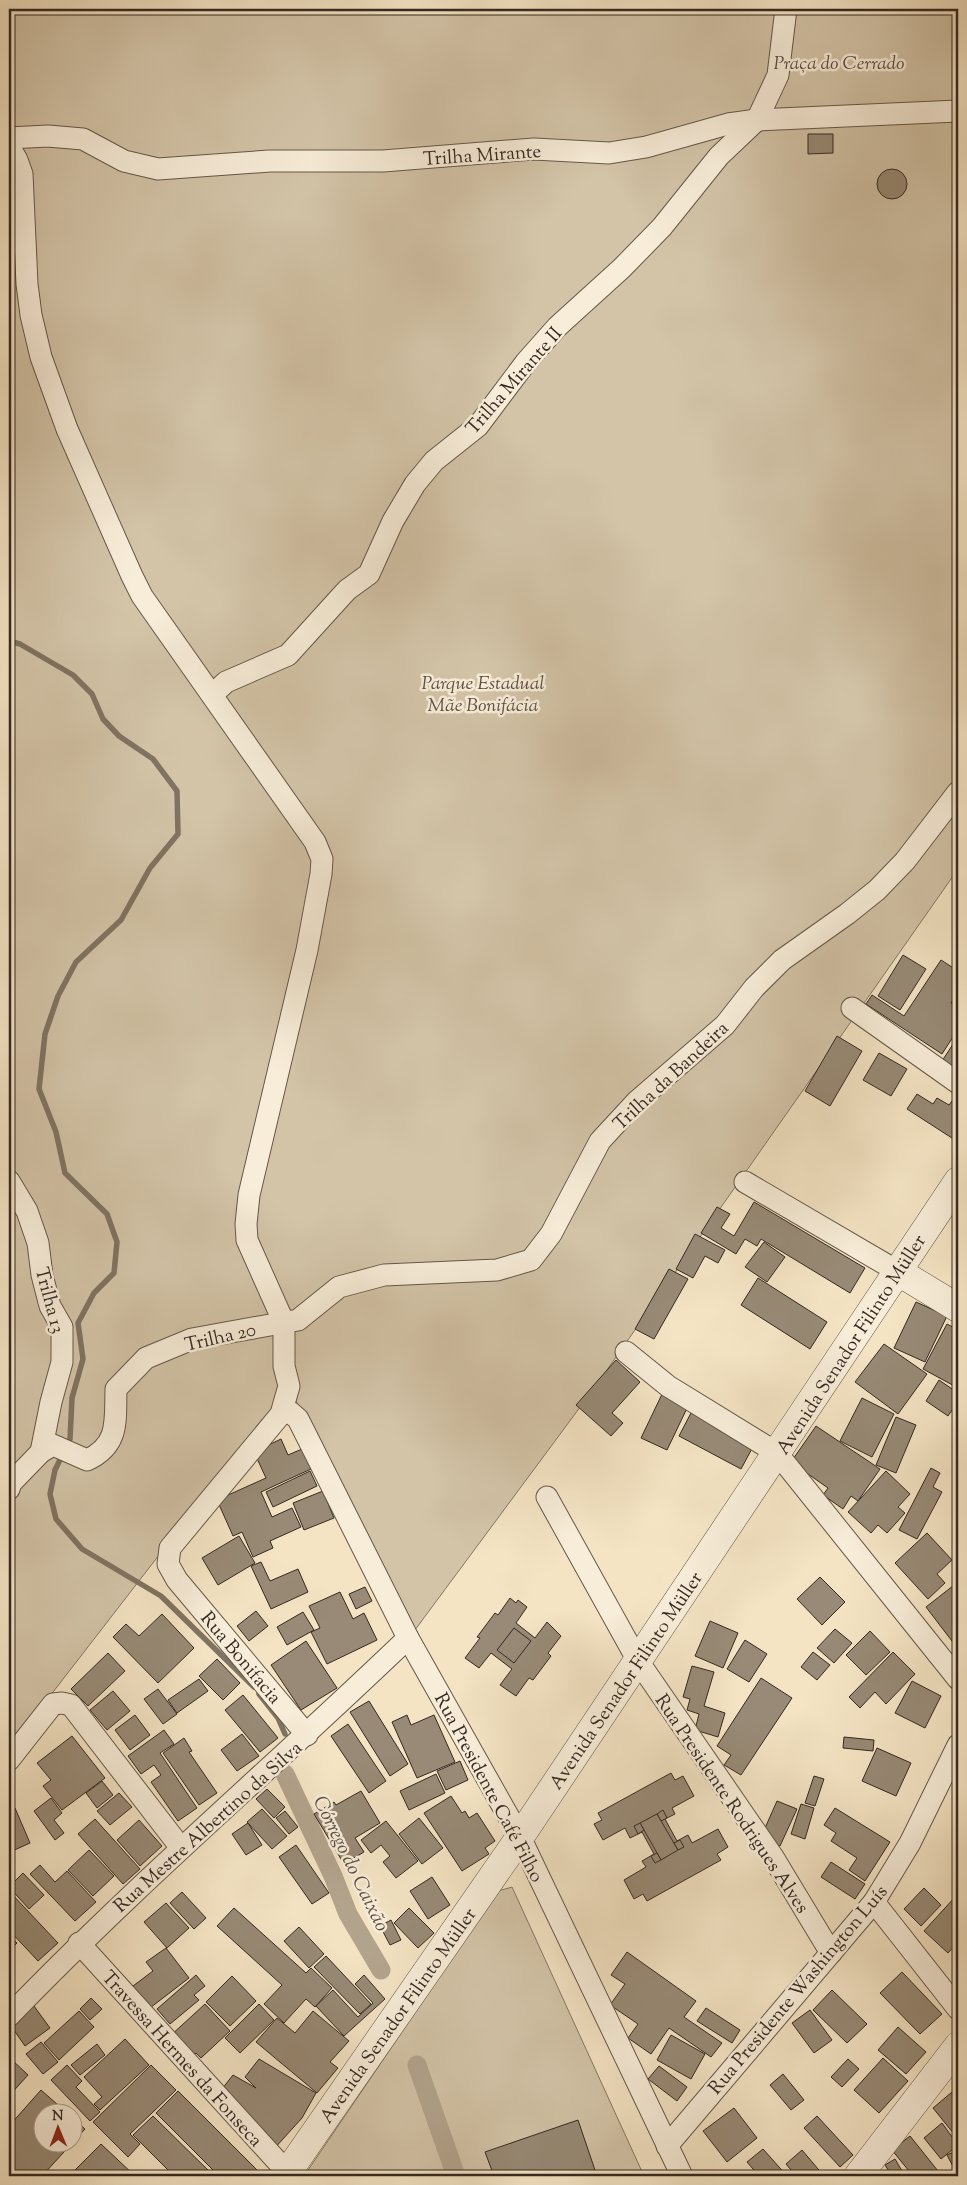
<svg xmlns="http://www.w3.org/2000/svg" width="967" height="2185" viewBox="0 0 967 2185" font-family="'Sorts Mill Goudy',serif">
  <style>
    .green { fill: #d3c4a8; stroke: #847665 }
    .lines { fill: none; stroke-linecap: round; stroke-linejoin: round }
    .stream { stroke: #807362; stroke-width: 5.5 }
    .canal { stroke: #b3a48d; stroke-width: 19 }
    .building { fill: #988a76; stroke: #342922 }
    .minor-casing { stroke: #64584a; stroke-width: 23 }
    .tertiary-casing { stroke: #64584a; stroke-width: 29 }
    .minor { stroke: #f8edd9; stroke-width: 21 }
    .tertiary { stroke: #f8edd9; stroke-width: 28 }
    .labels { text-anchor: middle; stroke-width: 5; stroke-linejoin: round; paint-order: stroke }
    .park-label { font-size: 19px; font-style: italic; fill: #5c5044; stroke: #f8edd9 }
    .street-label { font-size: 19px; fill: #342922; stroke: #f8edd9 }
    .water-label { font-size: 20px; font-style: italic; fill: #5a4e42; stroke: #f8edd9 }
  </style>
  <rect width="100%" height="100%" fill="#f4e4c4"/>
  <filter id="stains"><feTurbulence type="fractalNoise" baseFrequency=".004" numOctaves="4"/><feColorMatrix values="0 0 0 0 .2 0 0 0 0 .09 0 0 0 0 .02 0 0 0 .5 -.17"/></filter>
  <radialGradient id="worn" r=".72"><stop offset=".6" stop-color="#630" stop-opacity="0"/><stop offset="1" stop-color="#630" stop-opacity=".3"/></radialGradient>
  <g class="green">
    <path d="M9 9H958V869L595 1387 412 1634 289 1387 9 1749Z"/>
    <path d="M512 1887 644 2176H304L498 1891Z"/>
  </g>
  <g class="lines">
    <g class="stream">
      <path d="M9 641 20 644 73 675 92 694 103 719 119 736 153 759 177 791 178 834 150 868 121 920 76 962 58 996 45 1034 39 1089 56 1132 65 1173 107 1214 117 1242 114 1273 94 1293 78 1323 83 1359 72 1398 70 1439 55 1470 50 1494 56 1519 82 1549 161 1596 254 1687"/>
      <path d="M259 1694 278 1718 285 1734"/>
    </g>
    <g class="canal">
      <path d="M285 1774 333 1876 348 1914 381 1970"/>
      <path d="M417 2065 456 2176"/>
    </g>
  </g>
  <g class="building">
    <path d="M808 134H833V153L808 154Z"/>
    <circle cx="892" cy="184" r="15"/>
    <path d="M903 955 926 969 900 1010 878 996Z"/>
    <path d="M941 960 958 971V993L951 1003 958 1008V1029L942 1054 866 1004 872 995 904 1016Z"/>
    <path d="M837 1036 862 1051 830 1106 805 1091Z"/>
    <path d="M957 1038 958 1039V1071L942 1061Z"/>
    <path d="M879 1053 907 1069 891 1096 863 1080Z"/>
    <path d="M917 1094 933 1104 937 1098 949 1105 955 1097 958 1099V1134L955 1140 907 1109Z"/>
    <path d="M754 1202 865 1268 850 1293 761 1239 757 1246 745 1239 736 1254 701 1233 717 1207 730 1214 721 1228 734 1236Z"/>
    <path d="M695 1234 725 1250 718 1263 705 1256 693 1278 676 1269Z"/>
    <path d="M958 1235V1245L954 1243Z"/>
    <path d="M764 1242 785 1257 767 1282 745 1267Z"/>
    <path d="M669 1269 688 1279 654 1339 635 1329Z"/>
    <path d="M758 1278 827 1322 810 1349 741 1305Z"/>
    <path d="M916 1302 947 1316 925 1362 894 1348Z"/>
    <path d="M947 1324 958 1330V1388L923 1369Z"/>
    <path d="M884 1344 927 1374 898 1414 855 1382Z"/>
    <path d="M616 1360 640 1382 612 1413 623 1423 611 1436 576 1405Z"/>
    <path d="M939 1380 958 1393V1401L948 1416 926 1401Z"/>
    <path d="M664 1390 690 1402 667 1450 641 1438Z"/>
    <path d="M862 1398 894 1414 872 1457 840 1441Z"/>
    <path d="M958 1407V1420L953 1417Z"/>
    <path d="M692 1411 755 1443 741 1469 679 1436Z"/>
    <path d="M896 1417 916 1425 896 1473 876 1465Z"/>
    <path d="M816 1426 880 1469 858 1501 851 1496 843 1509 823 1495 828 1488 791 1462Z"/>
    <path d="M281 1439 288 1455 302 1449 311 1469 261 1492 272 1517 292 1508 301 1527 270 1541 273 1548 253 1557 242 1532 233 1536 217 1500 266 1478 254 1452Z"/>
    <path d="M931 1468 940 1473 933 1487 942 1492 917 1539 899 1530Z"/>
    <path d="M310 1471 317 1486 273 1507 266 1492Z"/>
    <path d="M886 1471 910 1494 898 1507 905 1513 887 1533 878 1525 871 1533 848 1512Z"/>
    <path d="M323 1491 334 1518 304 1530 293 1503Z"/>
    <path d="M927 1533 952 1560 937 1574 945 1583 928 1599 895 1563Z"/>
    <path d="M239 1536 255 1563 218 1585 202 1558Z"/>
    <path d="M261 1562 270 1581 298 1569 308 1592 271 1609 251 1566Z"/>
    <path d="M820 1577 845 1602 822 1625 797 1599Z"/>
    <path d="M958 1582V1649L926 1607Z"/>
    <path d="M365 1587 372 1601 356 1609 349 1594Z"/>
    <path d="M340 1592 353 1619 364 1613 377 1640 327 1664 311 1632 320 1628 309 1606Z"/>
    <path d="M510 1598 516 1603 518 1600 527 1607 516 1623 535 1638 547 1622 561 1636 548 1653 551 1656 533 1680 529 1678 516 1696 500 1685 512 1669 491 1653 479 1668 465 1658 480 1638 477 1637 495 1613 498 1615Z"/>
    <path d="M256 1611 268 1626 249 1641 237 1626Z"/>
    <path d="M303 1612 314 1630 287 1645 277 1627Z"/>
    <path d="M162 1614 194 1648 158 1683 113 1637 126 1624 139 1636Z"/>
    <path d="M710 1621 738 1633 723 1668 695 1656Z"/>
    <path d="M514 1628 531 1641 514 1663 497 1650Z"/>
    <path d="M835 1629 852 1643 834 1663 817 1648Z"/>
    <path d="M870 1631 890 1652 866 1675 846 1655Z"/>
    <path d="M745 1640 767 1654 749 1682 727 1669Z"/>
    <path d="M306 1641 337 1688 301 1710 271 1665Z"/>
    <path d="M813 1652 830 1665 817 1680 801 1667Z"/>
    <path d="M893 1652 915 1674 886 1704 875 1692 860 1708 849 1697Z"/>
    <path d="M108 1653 125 1671 88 1706 71 1689Z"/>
    <path d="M217 1659 240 1683 223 1700 199 1676Z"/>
    <path d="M692 1666 714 1672 704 1706 725 1713 718 1737 695 1730 699 1714 687 1710 690 1699 683 1697Z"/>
    <path d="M761 1678 792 1698 741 1775 724 1765 731 1755 717 1746Z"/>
    <path d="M199 1679 208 1691 177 1713 168 1700Z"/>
    <path d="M912 1681 941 1696 925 1728 895 1713Z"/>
    <path d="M158 1689 177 1714 163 1724 144 1699Z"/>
    <path d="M113 1691 130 1711 107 1730 90 1710Z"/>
    <path d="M243 1695 278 1738 260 1752 225 1710Z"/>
    <path d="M369 1701 408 1764 390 1776 350 1712Z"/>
    <path d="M135 1715 150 1735 130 1750 115 1730Z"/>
    <path d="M407 1715 411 1725 434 1715 455 1762 417 1778 392 1722Z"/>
    <path d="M348 1724 386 1781 369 1793 331 1736Z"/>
    <path d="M164 1730 174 1744 160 1753 197 1808 178 1821 151 1782 161 1775 154 1765 141 1774 128 1756Z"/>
    <path d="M242 1734 259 1756 237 1771 221 1750Z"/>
    <path d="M72 1736 105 1778 62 1810 43 1786 51 1780 37 1763Z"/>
    <path d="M844 1737 874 1740 873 1751 843 1748Z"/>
    <path d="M184 1738 192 1751 189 1752 217 1793 199 1805 163 1753Z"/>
    <path d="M877 1748 911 1763 896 1796 862 1781Z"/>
    <path d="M460 1761 468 1780 446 1790 437 1771Z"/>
    <path d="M671 1773 675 1780 683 1776 694 1796 672 1808 675 1814 665 1819 677 1841 688 1835 692 1843 718 1829 728 1847 717 1854 721 1860 647 1901 643 1894 634 1899 624 1880 646 1867 642 1861 654 1854 642 1832 630 1838 625 1828 603 1840 594 1824 602 1820 598 1813Z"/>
    <path d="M436 1774 445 1793 409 1810 400 1791Z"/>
    <path d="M814 1776 824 1779 815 1806 805 1803Z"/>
    <path d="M102 1781 113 1795 97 1808 86 1793Z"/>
    <path d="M267 1789 285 1807 274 1818 256 1799Z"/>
    <path d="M361 1791 380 1823 355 1838 364 1852 344 1864 314 1814 334 1802 336 1805Z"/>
    <path d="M119 1793 132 1807 110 1825 97 1811Z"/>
    <path d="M451 1796 462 1813 465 1811 469 1818 477 1813 495 1841 485 1848 489 1854 462 1871 424 1813Z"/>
    <path d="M51 1798 62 1813 54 1820 64 1833 55 1840 34 1811Z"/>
    <path d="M777 1801 797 1809 780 1846 761 1837Z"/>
    <path d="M801 1804 814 1808 805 1839 791 1834Z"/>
    <path d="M15 1808 30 1843 10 1852 9 1811Z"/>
    <path d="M835 1808 890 1842 865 1881 849 1870 857 1858 831 1841 836 1833 824 1825Z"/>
    <path d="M262 1809 287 1836 272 1849 247 1822Z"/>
    <path d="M663 1810 667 1818 661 1821 657 1814Z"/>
    <path d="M285 1811 298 1827 289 1834 276 1818Z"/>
    <path d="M657 1814 678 1850 661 1860 640 1823Z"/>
    <path d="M419 1818 443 1848 422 1864 399 1834Z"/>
    <path d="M95 1819 140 1869 123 1884 78 1834Z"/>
    <path d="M139 1820 162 1846 140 1866 117 1840Z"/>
    <path d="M386 1821 418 1861 396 1878 383 1862 390 1856 381 1845 371 1853 361 1840Z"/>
    <path d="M248 1823 262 1845 246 1855 232 1834Z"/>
    <path d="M640 1823 644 1830 638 1834 634 1826Z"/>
    <path d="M680 1840 684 1847 678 1850 674 1843Z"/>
    <path d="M296 1845 329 1893 312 1904 279 1857Z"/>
    <path d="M89 1850 114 1876 93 1896 68 1870Z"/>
    <path d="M657 1853 661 1860 655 1863 651 1856Z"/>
    <path d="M831 1862 865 1884 855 1899 821 1877Z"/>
    <path d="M40 1865 55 1882 67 1871 96 1902 75 1921 30 1874Z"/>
    <path d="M23 1873 44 1895 29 1909 9 1887Z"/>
    <path d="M432 1877 450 1905 428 1919 410 1891Z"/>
    <path d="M924 1888 941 1905 921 1926 904 1909Z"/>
    <path d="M9 1891 58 1943 38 1961 9 1930Z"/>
    <path d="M182 1892 206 1918 194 1929 170 1903Z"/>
    <path d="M955 1897 958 1900V1942L948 1953 924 1931Z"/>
    <path d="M166 1903 189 1928 167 1948 144 1922Z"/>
    <path d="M234 1908 306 1973 311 1968 332 1988 315 2007 306 1999 284 2023 264 2004 282 1985 217 1926Z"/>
    <path d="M409 1908 434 1933 418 1948 394 1923Z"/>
    <path d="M391 1920 401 1940 390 1945 380 1926Z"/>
    <path d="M299 1927 324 1954 309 1968 284 1941Z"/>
    <path d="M9 1935 17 1943 9 1951Z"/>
    <path d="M166 1948 189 1978 146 2011 129 1989 153 1971 146 1962Z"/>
    <path d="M627 1952 696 2001 684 2017 722 2043 711 2057 669 2028 651 2054 628 2038 638 2024 610 2005 625 1984 611 1975Z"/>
    <path d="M326 1956 371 2004 360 2014 314 1967Z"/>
    <path d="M902 1972 942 2014 920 2034 880 1993Z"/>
    <path d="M196 1975 205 1986 194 1995 199 2000 170 2024 157 2009Z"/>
    <path d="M364 1975 385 1999 344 2036 316 2006 333 1990 358 2017 373 2003 355 1984Z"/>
    <path d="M232 1976 256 2001 230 2026 206 2002Z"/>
    <path d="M9 1978 15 1985 9 1991Z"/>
    <path d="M832 1990 867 2024 847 2043 813 2010Z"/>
    <path d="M91 1998 102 2009 90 2020 80 2009Z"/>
    <path d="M31 2002 50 2028 25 2046 9 2023Z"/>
    <path d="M205 2004 230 2031 201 2058 196 2053 189 2059 169 2037Z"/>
    <path d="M259 2004 274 2020 240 2053 225 2038Z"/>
    <path d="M706 2008 740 2030 732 2043 697 2021Z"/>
    <path d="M810 2010 832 2040 814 2053 792 2023Z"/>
    <path d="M79 2011 94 2027 59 2060 44 2043Z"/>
    <path d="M313 2011 349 2041 330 2062 338 2068 317 2093 256 2042 277 2018 295 2033Z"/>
    <path d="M898 2027 926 2052 906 2074 878 2050Z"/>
    <path d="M671 2035 705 2054 691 2079 657 2060Z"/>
    <path d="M125 2039 149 2065 100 2110 94 2104 102 2097 84 2077Z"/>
    <path d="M41 2042 58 2062 43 2074 26 2054Z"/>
    <path d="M97 2044 105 2055 80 2075 71 2065Z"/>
    <path d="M9 2057 28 2075 9 2096Z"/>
    <path d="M883 2058 908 2081 879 2113 854 2090Z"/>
    <path d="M259 2059 316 2093 302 2118 273 2150 218 2094 233 2075 256 2088 245 2077Z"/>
    <path d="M848 2059 859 2069 842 2087 831 2077Z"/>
    <path d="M67 2065 82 2081 76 2087 100 2112 90 2121 51 2080Z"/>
    <path d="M151 2065 176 2090 130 2134 140 2144 128 2157 93 2122Z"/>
    <path d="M659 2066 687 2087 677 2101 648 2079Z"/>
    <path d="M783 2074 804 2100 791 2110 770 2085Z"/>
    <path d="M958 2087V2139L933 2108Z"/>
    <path d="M41 2090 66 2112H42V2142H72V2118L85 2129 42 2176H20L9 2167V2126Z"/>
    <path d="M178 2091 263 2176H219L156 2113Z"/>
    <path d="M734 2108 757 2138 727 2162 703 2131Z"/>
    <path d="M153 2116 214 2176H162L168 2170 133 2135Z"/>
    <path d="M817 2116 853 2155 840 2167 804 2128Z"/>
    <path d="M578 2120 597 2176H494L485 2152Z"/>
    <path d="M942 2123 958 2145 941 2159 924 2138Z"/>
    <path d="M910 2136 942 2176H913L892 2150Z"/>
    <path d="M101 2144 135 2176H69Z"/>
    <path d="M763 2149 787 2176H759L747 2162Z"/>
    <path d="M802 2150 824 2176H796L786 2164Z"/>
    <path d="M958 2150V2176L947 2155Z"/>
    <path d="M895 2159 905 2176H892L885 2165Z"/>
  </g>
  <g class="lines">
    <g class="minor-casing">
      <g id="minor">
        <path d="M9 138 48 136 83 139 124 161 158 169 270 161H383L534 149 609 153 646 147 728 124 757 120 958 111"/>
        <path d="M9 146 17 160 22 174 27 284 31 315 41 357 67 429 132 576 142 596 315 842 322 859 321 874 307 950 249 1195 246 1224 247 1240 284 1323V1366L289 1386 281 1414 170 1548 168 1564 177 1580 307 1735"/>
        <path d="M212 695 226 682 288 655 347 590 369 574 393 521 415 484 434 461 478 426 526 362 557 327 622 268 662 227 719 156 757 120 778 75 786 9"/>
        <path d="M852 1008 958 1083"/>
        <path d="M9 1181 27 1211 38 1243 42 1275 50 1306 62 1327V1362L51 1402 41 1452"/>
        <path d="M745 1182 897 1271"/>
        <path d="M626 1352 668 1386 777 1453 958 1679"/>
        <path d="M281 1414 290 1412 298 1419 408 1638 520 1837 682 2176"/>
        <path d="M9 1489 11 1483 41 1452 53 1445 87 1460C120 1445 115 1420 116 1389L146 1358 192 1339 298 1320 339 1287 384 1275 497 1270 531 1260 551 1234 600 1141 636 1102 725 1025 754 988 782 960 847 914 877 890 905 861 958 792"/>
        <path d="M547 1497 638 1661 773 1857 831 1953"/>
        <path d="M9 1760 53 1704 62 1703 71 1705 181 1848"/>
        <path d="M874 1902 958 2009"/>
        <path d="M79 1943 288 2173"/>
        <path d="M9 2016C136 1884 276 1765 408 1638"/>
        <path d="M667 2146 874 1902 910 1843 958 1745"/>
      </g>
    </g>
    <g class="tertiary-casing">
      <g id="tertiary">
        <path d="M897 1271 958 1308"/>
        <path d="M285 2176 520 1837 958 1181"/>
        <path d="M858 2176 958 2046"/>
      </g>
    </g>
    <use href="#minor" class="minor"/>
    <use href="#tertiary" class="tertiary"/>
  </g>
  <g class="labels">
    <g class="park-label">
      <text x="839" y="69">Praça do Cerrado</text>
      <text x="483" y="689">Parque Estadual<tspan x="483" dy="22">Mãe Bonifácia</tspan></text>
    </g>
    <g class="street-label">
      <text transform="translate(482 154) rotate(-4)" y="7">Trilha Mirante</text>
      <text transform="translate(513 380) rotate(-49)" y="7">Trilha Mirante II</text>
      <text transform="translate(670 1075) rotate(-43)" y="7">Trilha da Bandeira</text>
      <text transform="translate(51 1300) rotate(75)" y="7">Trilha 13</text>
      <text transform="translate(220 1336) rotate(-13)" y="7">Trilha 20</text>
      <text transform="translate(850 1344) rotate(-57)" y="7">Avenida Senador Filinto Müller</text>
      <text transform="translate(242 1657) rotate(50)" y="7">Rua Bonifacia</text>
      <text transform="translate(625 1680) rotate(-56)" y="7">Avenida Senador Filinto Müller</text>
      <text transform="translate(490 1787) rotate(62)" y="7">Rua Presidente Café Filho</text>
      <text transform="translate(733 1803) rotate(56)" y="7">Rua Presidente Rodrigues Alves</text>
      <text transform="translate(207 1826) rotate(-42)" y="7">Rua Mestre Albertino da Silva</text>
      <text transform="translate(797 1989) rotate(-50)" y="7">Rua Presidente Washington Luís</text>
      <text transform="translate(397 2015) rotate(-55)" y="7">Avenida Senador Filinto Müller</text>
      <text transform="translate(183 2058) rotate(48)" y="7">Travessa Hermes da Fonseca</text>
    </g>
    <g class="water-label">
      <text transform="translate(352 1863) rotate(64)" y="7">Córrego do Caixão</text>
    </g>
  </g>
  <rect width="967" height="2185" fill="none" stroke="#f4e4c4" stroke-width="30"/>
  <rect x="10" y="10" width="947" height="2165" fill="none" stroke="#342922" stroke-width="2.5"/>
  <rect x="15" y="15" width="937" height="2155" fill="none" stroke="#342922"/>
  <g transform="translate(58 2128) rotate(359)"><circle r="24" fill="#f8edd9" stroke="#aa9f90"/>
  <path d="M0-4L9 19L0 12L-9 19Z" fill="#8f2418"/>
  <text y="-8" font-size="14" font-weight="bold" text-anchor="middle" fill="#342922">N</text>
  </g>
  <rect width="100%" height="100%" filter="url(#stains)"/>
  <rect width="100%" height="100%" fill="url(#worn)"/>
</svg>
